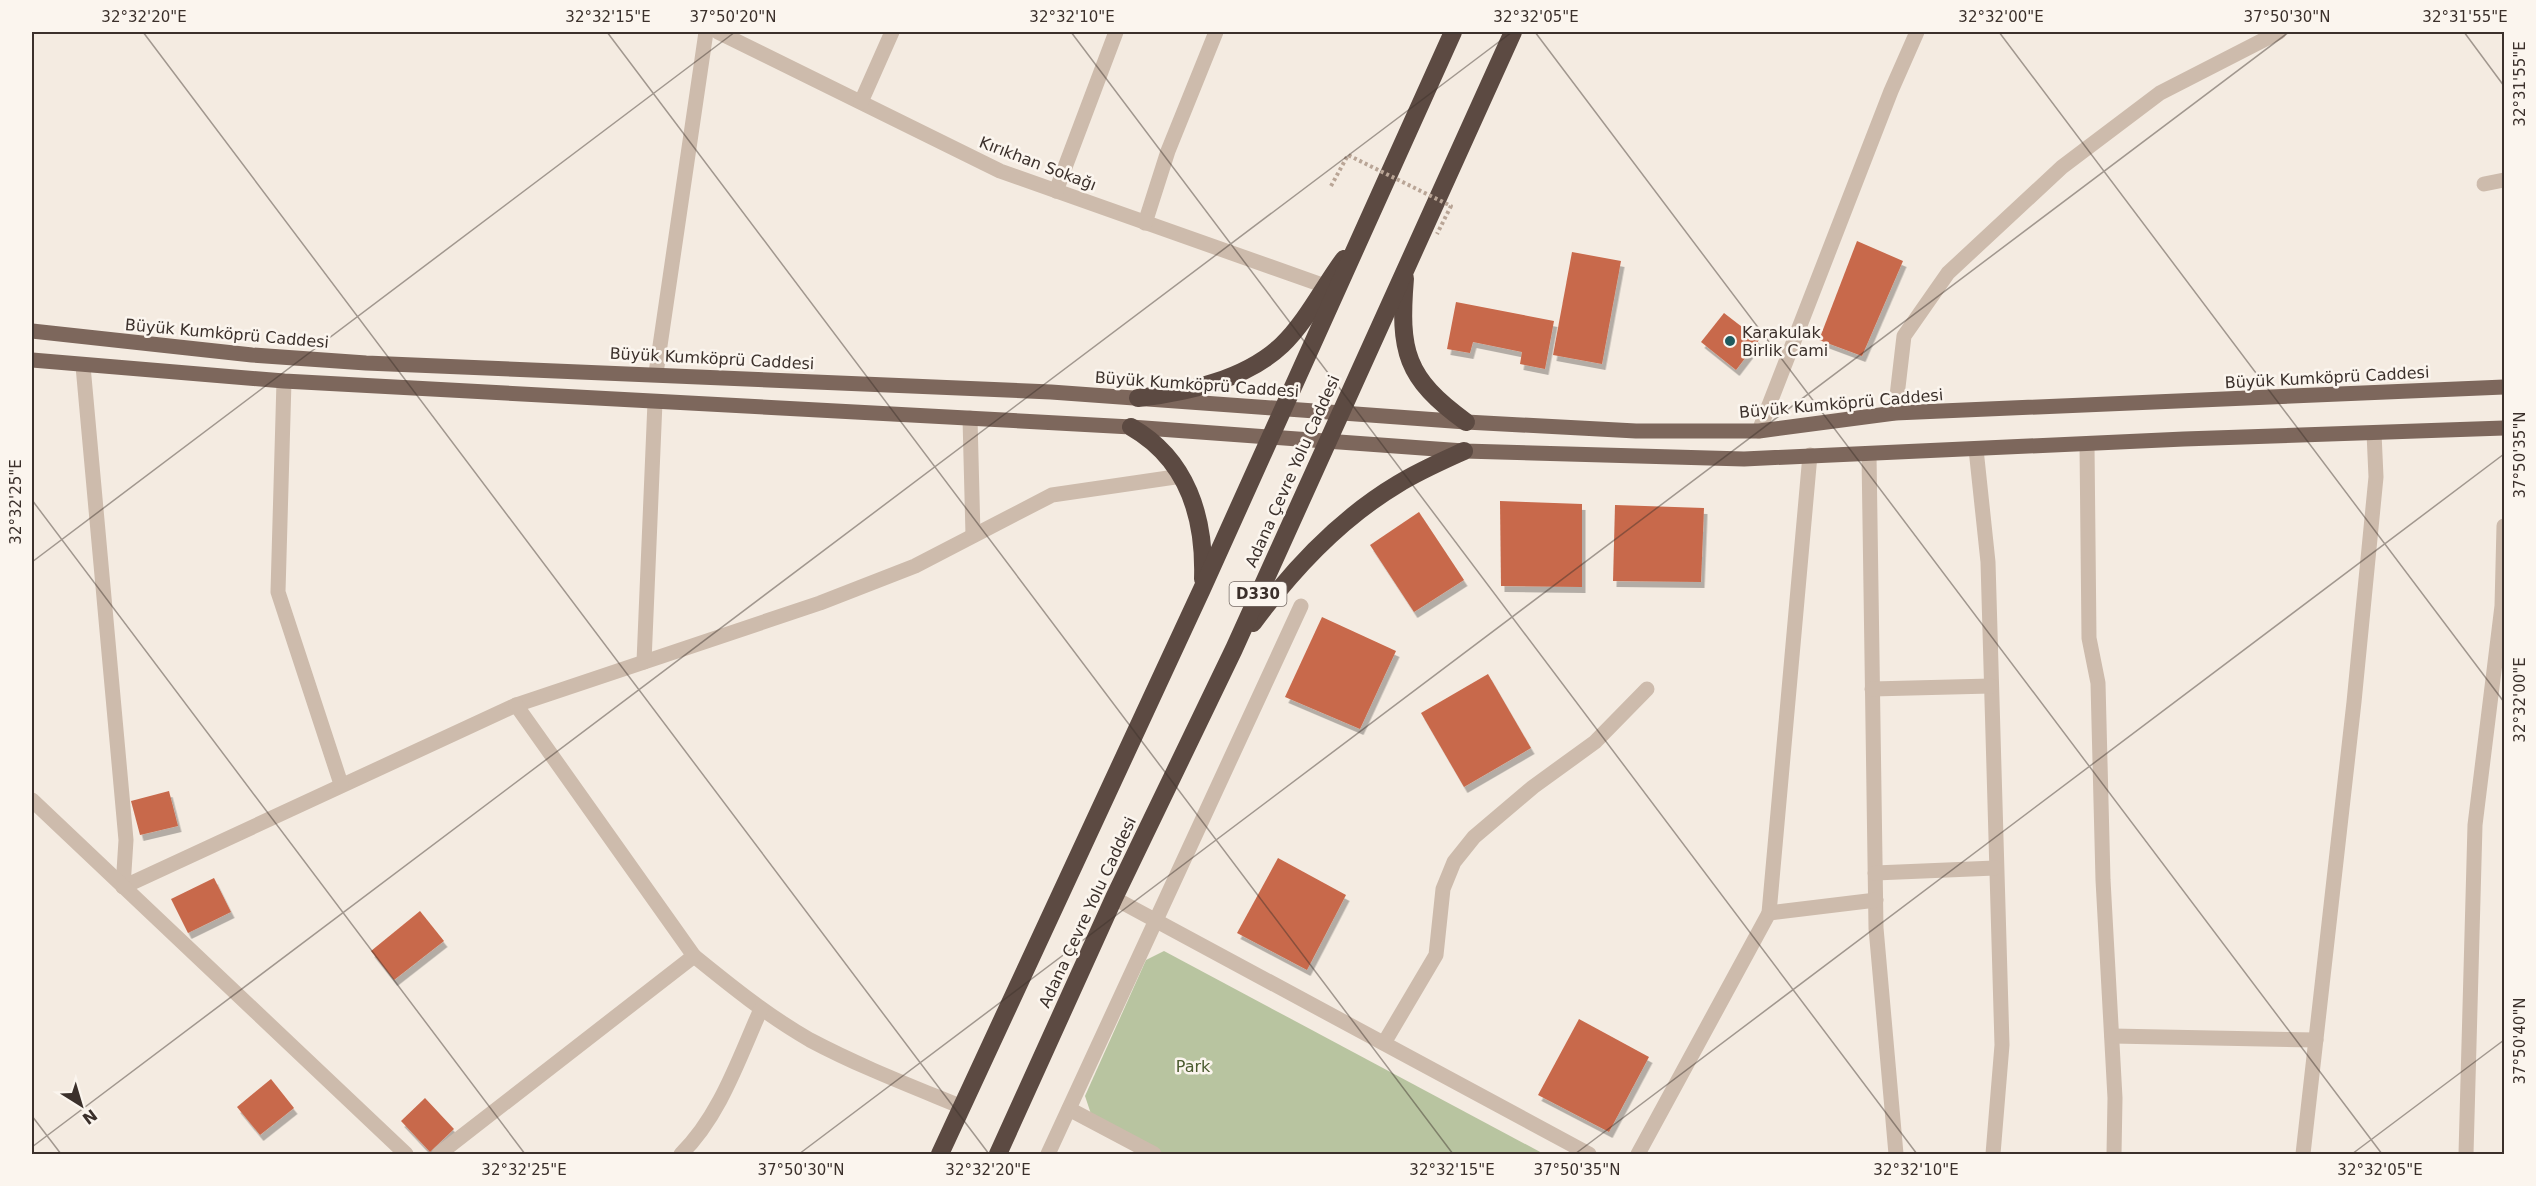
<svg xmlns="http://www.w3.org/2000/svg" width="2536" height="1186" viewBox="0 0 2536 1186" font-family="'DejaVu Sans',sans-serif">
  <style>
    .green { fill: #b8c4a0 }
    .building { fill: #c8694b; filter: url(#shadow) }
    .lines { fill: none; stroke-linecap: round; stroke-linejoin: round }
    .minor { stroke: #cdbbac; stroke-width: 15 }
    .major { stroke: #7d675c; stroke-width: 15 }
    .highway { stroke: #5c4a42; stroke-width: 18 }
    .path-bridge { stroke: #b9a596; stroke-width: 4; stroke-dasharray: 3 3; stroke-linecap: butt }
    .ticks { fill: none; stroke: #3b302b; stroke-width: 1.5; stroke-opacity: 0.45 }
    .poi-dot { fill: #1f5a5e; stroke: #fbf5ee; stroke-width: 2 }
    .labels { text-anchor: middle; stroke-width: 5; stroke-linejoin: round; paint-order: stroke }
    .shield { fill: #fbf5ee; stroke: #756b66; stroke-width: 1.5 }
    .shield-label { font-size: 15px; font-weight: bold; fill: #3b302b }
    .street-label { font-size: 16px; fill: #3b302b; stroke: #fbf5ee }
    .poi-label { font-size: 16px; fill: #3b302b; stroke: #fbf5ee; text-anchor: start }
    .park-label { font-size: 16px; fill: #4a5a2e; stroke: #fbf5ee }
    .neatline { fill: none; stroke: #3b302b; stroke-width: 2 }
    .ticks-label { font-size: 15px; text-anchor: middle; fill: #3b302b }
  </style>
  <defs>
    <filter id="shadow"><feDropShadow dx="3.5" dy="6" stdDeviation="0" flood-color="#0004"/></filter>
  </defs>
  <rect width="100%" height="100%" fill="#f4ebe1"/>
  <path class="green" d="M1164 951 1544 1154H1163L1093 1120 1085 1096 1146 960Z"/>
  <g class="building">
    <path d="M1857 241 1903 261 1862 356 1819 340Z"/>
    <path d="M1572 252 1621 261 1602 364 1553 355Z"/>
    <path d="M1456 302 1554 321 1545 369 1520 364 1522 352 1473 342 1470 353 1447 349Z"/>
    <path d="M1724 313 1759 340 1736 370 1701 342Z"/>
    <path d="M1500 501 1582 504V587L1501 586Z"/>
    <path d="M1615 505 1704 508 1701 582 1613 581Z"/>
    <path d="M1419 512 1464 580 1414 612 1370 545Z"/>
    <path d="M1322 617 1396 651 1360 729 1285 697Z"/>
    <path d="M1488 674 1531 748 1464 787 1421 713Z"/>
    <path d="M169 791 178 826 140 835 131 801Z"/>
    <path d="M1278 858 1346 895 1307 970 1237 933Z"/>
    <path d="M214 878 231 912 188 933 171 899Z"/>
    <path d="M420 911 444 941 394 980 371 951Z"/>
    <path d="M1579 1019 1649 1057 1609 1132 1538 1095Z"/>
    <path d="M271 1079 294 1108 260 1135 237 1107Z"/>
    <path d="M425 1098 454 1129 430 1152 401 1121Z"/>
  </g>
  <g class="lines">
    <g class="minor">
      <path d="M718 32 1000 171 1325 286"/>
      <path d="M861 102 892 32"/>
      <path d="M2484 184 2504 180"/>
      <path d="M1056 191 1116 32"/>
      <path d="M1145 223 1168 151 1216 32"/>
      <path d="M83 366 126 840 123 887 516 705 820 603 915 566 1052 495 1182 476"/>
      <path d="M656 373 706 32"/>
      <path d="M284 381 278 592 341 784"/>
      <path d="M1895 413 1904 336 1948 273 2062 167 2160 93 2279 32"/>
      <path d="M970 418 973 535"/>
      <path d="M1759 431 1891 91 1917 32"/>
      <path d="M2087 444 2089 638 2098 683 2103 880 2115 1098 2114 1154"/>
      <path d="M1976 449 1988 562 2002 1045 1993 1154"/>
      <path d="M1869 454 1876 928 1896 1154"/>
      <path d="M644 662 655 402"/>
      <path d="M1872 689 1991 686"/>
      <path d="M32 800 406 1154"/>
      <path d="M1875 873 1995 868"/>
      <path d="M1114 898 1589 1154"/>
      <path d="M1769 913 1876 900"/>
      <path d="M694 956C731 986 768 1016 810 1040 859 1066 911 1086 962 1107"/>
      <path d="M2112 1036 2316 1040"/>
      <path d="M1384 1043 1436 955 1443 889 1454 862 1474 837 1533 787 1595 742 1647 689"/>
      <path d="M1069 1109 1154 1154"/>
      <path d="M439 1154 694 956 516 705"/>
      <path d="M681 1154C720 1116 739 1058 761 1009"/>
      <path d="M1048 1154 1301 606"/>
      <path d="M1638 1154 1769 913 1810 455"/>
      <path d="M2303 1154 2354 702 2376 477 2374 433"/>
      <path d="M2466 1154 2475 825 2502 606 2504 526"/>
    </g>
    <g class="major">
      <path d="M32 331 252 355 366 363 1051 392 1466 422 1636 431H1759L1895 413 2504 387"/>
      <path d="M32 360 284 381 1131 427 1464 451 1744 459 2184 439 2504 428"/>
    </g>
    <g class="highway">
      <path d="M1405 278C1399 351 1405 378 1466 422"/>
      <path d="M1138 398C1187 392 1245 380 1282 345 1306 322 1324 286 1344 259"/>
      <path d="M1131 427C1187 459 1205 517 1203 579"/>
      <path d="M1253 623C1292 570 1341 518 1398 484 1419 471 1442 461 1464 451"/>
      <path d="M940 1154 1202 589 1453 32"/>
      <path d="M998 1154 1114 898 1234 649 1513 32"/>
    </g>
    <path class="path-bridge" d="M1331 186 1348 155 1451 206 1437 234"/>
  </g>
  <path class="ticks" d="M143 32 989 1154M607 32 1453 1154M1071 32 1917 1154M1535 32 2382 1154M1999 32 2504 702M2464 32 2504 86M32 500 525 1154M32 562 735 32M32 1116 61 1154M32 1147 1512 32M799 1154 2289 32M1575 1154 2504 454M2352 1154 2504 1040"/>
  <circle class="poi-dot" cx="1730" cy="341" r="6"/>
  <g class="labels">
    <rect class="shield" x="1229.5" y="582" width="57" height="24" rx="4.5"/>
    <g class="shield-label">
      <text x="1258" y="599">D330</text>
    </g>
    <g class="street-label">
      <text transform="translate(1038 163) rotate(21)" y="6">Kırıkhan Sokağı</text>
      <text transform="translate(227 333) rotate(5)" y="6">Büyük Kumköprü Caddesi</text>
      <text transform="translate(712 358) rotate(3)" y="6">Büyük Kumköprü Caddesi</text>
      <text transform="translate(2327 377) rotate(-3)" y="6">Büyük Kumköprü Caddesi</text>
      <text transform="translate(1197 384) rotate(4)" y="6">Büyük Kumköprü Caddesi</text>
      <text transform="translate(1841 403) rotate(-5)" y="6">Büyük Kumköprü Caddesi</text>
      <text transform="translate(1292 471) rotate(-66)" y="6">Adana Çevre Yolu Caddesi</text>
      <text transform="translate(1087 912) rotate(-65)" y="6">Adana Çevre Yolu Caddesi</text>
    </g>
    <g class="poi-label">
      <text x="1742" y="338">Karakulak<tspan x="1742" dy="18">Birlik Cami</tspan></text>
    </g>
    <g class="park-label">
      <text x="1193" y="1072">Park</text>
    </g>
  </g>
  <rect width="2536" height="1186" fill="none" stroke="#fbf5ee" stroke-width="66"/>
  <g transform="translate(81 1105) rotate(143)" stroke="#fbf5ee" stroke-width="4.5" paint-order="stroke">
  <path d="M0-4.5L10 22L0 15L-10 22Z" fill="#3b302b"/>
  <text y="-9" font-size="16" font-weight="bold" text-anchor="middle" fill="#3b302b">N</text>
  </g>
  <rect x="33" y="33" width="2470" height="1120" class="neatline"/>
  <g class="ticks-label">
    <text x="144" y="22">32°32'20"E</text>
    <text x="608" y="22">32°32'15"E</text>
    <text x="733" y="22">37°50'20"N</text>
    <text x="1072" y="22">32°32'10"E</text>
    <text x="1536" y="22">32°32'05"E</text>
    <text x="2001" y="22">32°32'00"E</text>
    <text x="2287" y="22">37°50'30"N</text>
    <text x="2465" y="22">32°31'55"E</text>
    <text transform="translate(2520 84) rotate(-90)" y="5">32°31'55"E</text>
    <text transform="translate(2520 455) rotate(-90)" y="5">37°50'35"N</text>
    <text transform="translate(16 502) rotate(-90)" y="5">32°32'25"E</text>
    <text transform="translate(2520 700) rotate(-90)" y="5">32°32'00"E</text>
    <text transform="translate(2520 1041) rotate(-90)" y="5">37°50'40"N</text>
    <text x="524" y="1175">32°32'25"E</text>
    <text x="801" y="1175">37°50'30"N</text>
    <text x="988" y="1175">32°32'20"E</text>
    <text x="1452" y="1175">32°32'15"E</text>
    <text x="1577" y="1175">37°50'35"N</text>
    <text x="1916" y="1175">32°32'10"E</text>
    <text x="2380" y="1175">32°32'05"E</text>
  </g>
</svg>
